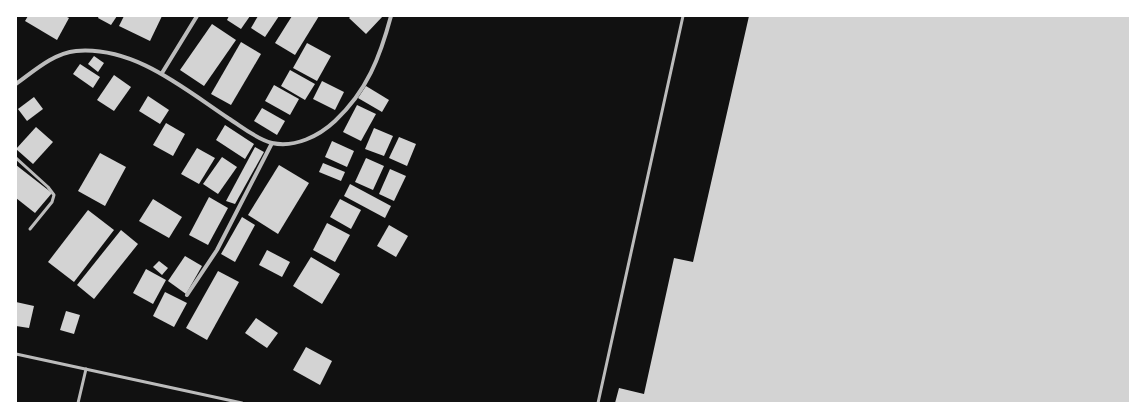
<svg xmlns="http://www.w3.org/2000/svg" width="1146" height="419" viewBox="0 0 1146 419" font-family="'DejaVu Sans',sans-serif">
  <style>
    .building { fill: #d3d3d3 }
    .lines { fill: none; stroke-linecap: round; stroke-linejoin: round }
    .service { stroke: #bcbcbc; stroke-width: 3 }
    .minor { stroke: #bcbcbc; stroke-width: 4 }
  </style>
  <rect width="100%" height="100%" fill="#111"/>
  <g class="building">
    <path d="M28 16H65L69 18 57 40 25 21Z"/>
    <path d="M99 16H117L111 25 98 18Z"/>
    <path d="M124 16H162L150 41 119 26Z"/>
    <path d="M229 16H250L241 29 227 20Z"/>
    <path d="M258 16H279L265 37 251 28Z"/>
    <path d="M292 16H319L295 55 275 43Z"/>
    <path d="M351 16H383L366 34 349 18Z"/>
    <path d="M749 16H1130V403H615L619 388 644 394 674 258 693 262Z"/>
    <path d="M212 24 236 40 204 86 180 70Z"/>
    <path d="M241 42 261 54 231 105 211 94Z"/>
    <path d="M307 43 331 56 317 81 293 68Z"/>
    <path d="M94 56 104 63 98 72 88 64Z"/>
    <path d="M80 64 100 77 93 88 73 74Z"/>
    <path d="M290 70 315 84 305 100 281 86Z"/>
    <path d="M114 75 131 87 114 111 97 100Z"/>
    <path d="M322 81 344 92 335 110 313 99Z"/>
    <path d="M274 85 299 99 290 115 265 101Z"/>
    <path d="M366 86 389 100 382 112 358 98Z"/>
    <path d="M148 96 169 110 160 124 139 111Z"/>
    <path d="M34 97 43 109 27 121 18 109Z"/>
    <path d="M357 105 376 114 361 141 343 132Z"/>
    <path d="M262 108 285 121 277 135 254 121Z"/>
    <path d="M166 123 185 134 173 156 153 145Z"/>
    <path d="M225 125 254 144 245 159 216 140Z"/>
    <path d="M36 127 53 142 33 164 16 149Z"/>
    <path d="M374 128 393 136 384 156 365 149Z"/>
    <path d="M399 137 416 144 407 166 389 158Z"/>
    <path d="M332 141 354 151 347 167 325 157Z"/>
    <path d="M255 147 264 152 235 204 226 201Z"/>
    <path d="M197 148 215 158 199 184 181 174Z"/>
    <path d="M100 153 126 167 105 206 78 191Z"/>
    <path d="M222 157 237 167 218 194 203 184Z"/>
    <path d="M366 158 384 166 373 190 355 182Z"/>
    <path d="M323 163 345 172 341 181 319 172Z"/>
    <path d="M16 165 52 193 35 213 16 198Z"/>
    <path d="M279 165 309 183 278 234 248 215Z"/>
    <path d="M390 169 406 176 394 201 379 194Z"/>
    <path d="M350 184 391 206 385 218 344 196Z"/>
    <path d="M209 197 228 208 208 245 189 235Z"/>
    <path d="M153 199 182 217 169 238 139 221Z"/>
    <path d="M340 199 361 210 351 229 330 217Z"/>
    <path d="M88 210 114 230 74 282 48 262Z"/>
    <path d="M242 217 255 225 235 262 221 254Z"/>
    <path d="M327 223 350 235 335 262 313 250Z"/>
    <path d="M389 225 408 236 396 257 377 246Z"/>
    <path d="M121 230 138 244 94 299 77 285Z"/>
    <path d="M267 250 290 262 282 277 259 265Z"/>
    <path d="M185 256 202 266 186 294 168 281Z"/>
    <path d="M311 257 340 274 322 304 293 286Z"/>
    <path d="M159 261 168 268 162 275 153 267Z"/>
    <path d="M146 269 166 280 153 304 133 293Z"/>
    <path d="M218 271 239 282 207 340 186 328Z"/>
    <path d="M165 292 187 303 174 327 153 316Z"/>
    <path d="M16 302 34 306 29 328 16 326Z"/>
    <path d="M66 311 80 315 74 334 60 330Z"/>
    <path d="M256 318 278 333 267 348 245 333Z"/>
    <path d="M306 347 332 361 320 385 293 370Z"/>
  </g>
  <g class="lines">
    <g class="service">
      <path d="M16 158 48 187 54 195 52 202 30 229"/>
      <path d="M16 354 242 403"/>
      <path d="M78 403 86 369"/>
      <path d="M598 403 683 16"/>
    </g>
    <g class="minor">
      <path d="M162 73 197 16"/>
      <path d="M16 84C34 71 54 53 76 51 134 46 183 88 228 118 241 126 256 139 272 143 295 148 319 136 335 121 367 91 380 57 391 16"/>
      <path d="M187 295 217 250 272 143"/>
    </g>
  </g>
  <rect width="1146" height="419" fill="none" stroke="#ffffff" stroke-width="34"/>
</svg>
